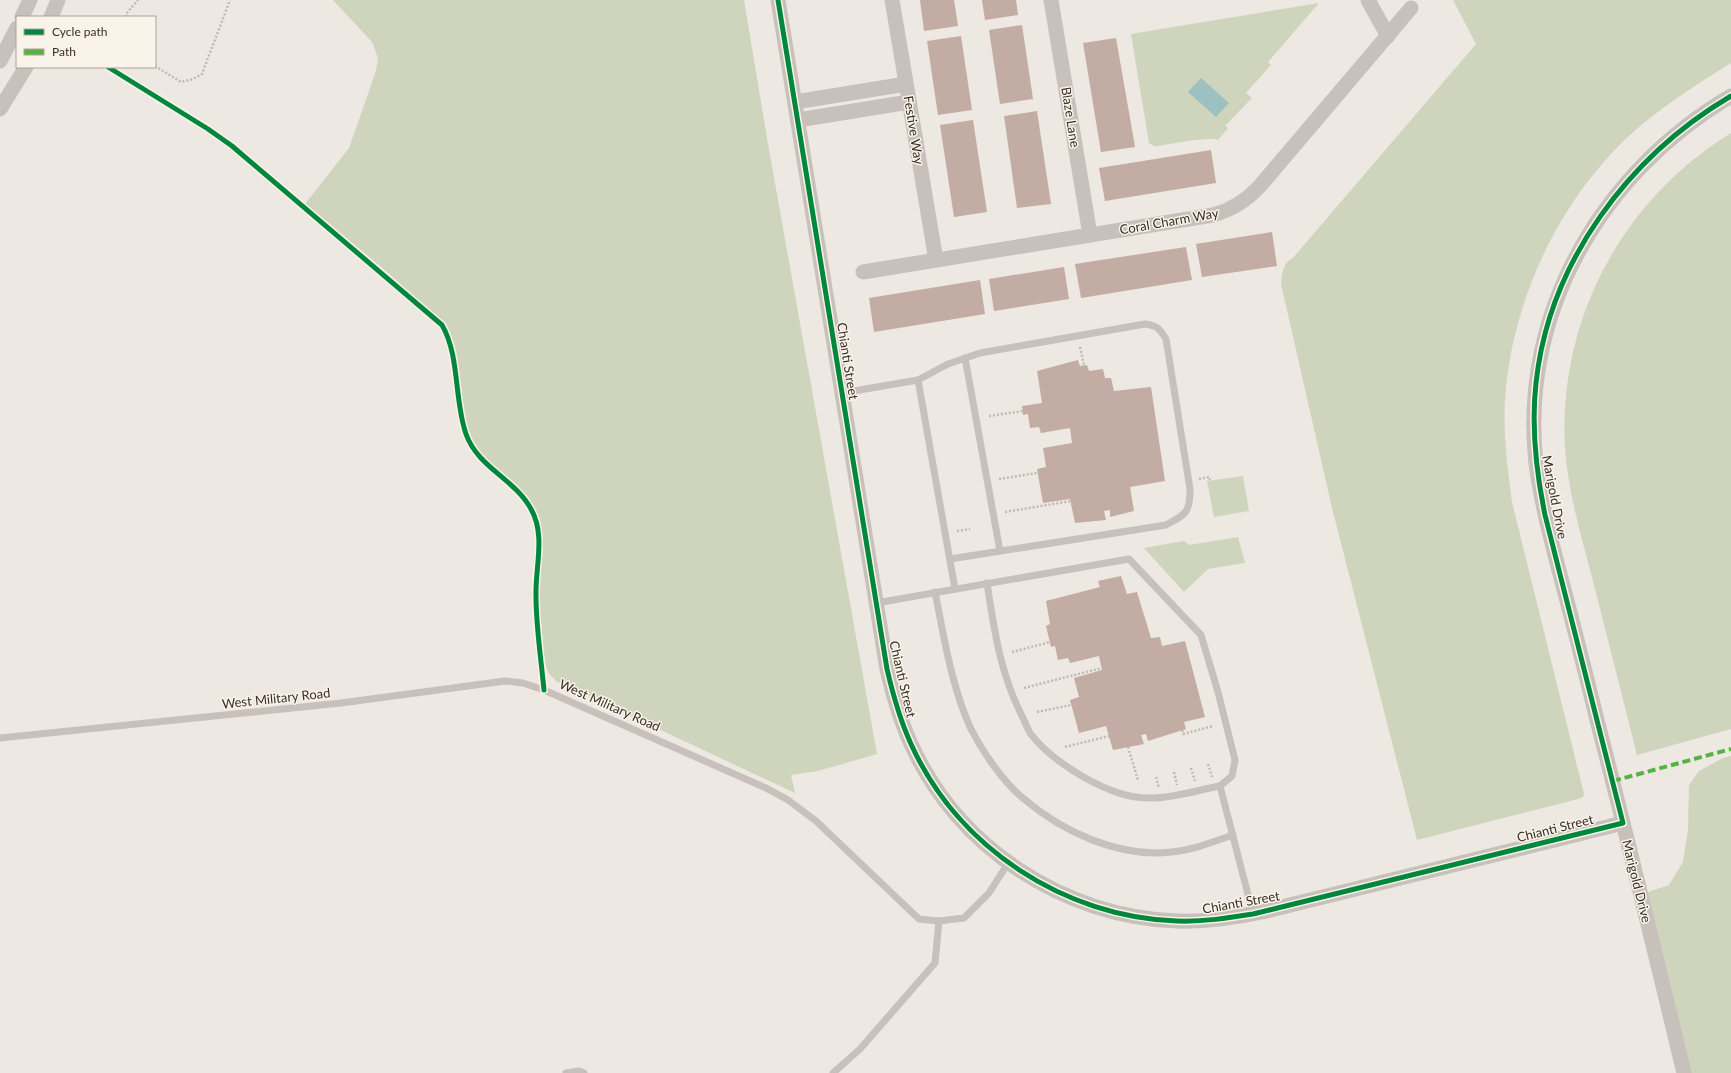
<svg xmlns="http://www.w3.org/2000/svg" width="1731" height="1073" viewBox="0 0 1731 1073" font-family="Lato,sans-serif">
  <style>
    .green { fill: #cfd4bc }
    .water { fill: #9dc0c0 }
    .building { fill: #c2aca3 }
    .lines { fill: none; stroke-linecap: round; stroke-linejoin: round }
    .path { stroke: #c0b9b3; stroke-width: 2.5; stroke-dasharray: 2 2; stroke-linecap: butt }
    .lane { stroke: #c7c0bb; stroke-width: 7 }
    .street { stroke: #c7c0bb; stroke-width: 15 }
    .quiet { stroke: #56b245; stroke-width: 4; stroke-dasharray: 8 4; stroke-linecap: butt }
    .cycleway-casing { stroke: #faf3e9; stroke-width: 8 }
    .cycleway { stroke: #00873e; stroke-width: 5 }
    .labels { text-anchor: middle; stroke-width: 3; stroke-linejoin: round; paint-order: stroke }
    .street-label { font-size: 13px; fill: #382d28; stroke: #faf3e9 }
  </style>
  <rect width="100%" height="100%" fill="#eee8e2"/>
  <g class="green">
    <path d="M333 0H744L768 144 877 754 818 771 791 775 795 793 556 681C553 678 550 675 548 672 542 657 543 639 541 624 539 613 537 602 537 591 538 569 544 546 539 524 532 488 493 476 474 447 456 419 459 368 449 336 443 316 421 303 407 290 374 260 339 232 305 204L349 148 376 71 378 58 372 42Z"/>
    <path d="M1453 0H1731V63C1696 85 1661 107 1630 135 1561 199 1515 294 1506 388 1502 426 1507 465 1512 502L1584 794 1583 797 1578 799 1417 840 1332 508 1281 284C1282 275 1283 262 1292 259L1476 44Z"/>
    <path d="M1319 3 1268 62 1271 65 1246 93 1252 98 1225 126 1228 128 1218 140C1212 136 1168 144 1158 146H1154L1149 143 1131 34Z"/>
    <path d="M1731 133V729L1637 755C1622 696 1607 636 1592 577 1581 535 1568 492 1565 448 1558 320 1622 200 1731 133Z"/>
    <path d="M1243 476 1249 511 1214 517 1207 481Z"/>
    <path d="M1238 537 1245 563 1208 569 1184 592 1144 548 1184 541 1189 545Z"/>
    <path d="M1731 756V1073H1689L1645 893 1669 885 1683 862 1688 830 1689 785 1699 771 1723 758Z"/>
  </g>
  <path class="water" d="M1201 78 1229 103 1216 117 1188 92Z"/>
  <g class="building">
    <path d="M920 0H954L958 26 924 31Z"/>
    <path d="M982 0H1016L1018 15 985 20Z"/>
    <path d="M1022 25 1033 99 1000 104 989 30Z"/>
    <path d="M961 36 972 110 938 115 927 41Z"/>
    <path d="M1116 38 1135 147 1101 152 1083 43Z"/>
    <path d="M1037 111 1051 204 1017 208 1004 116Z"/>
    <path d="M973 120 987 212 954 217 940 125Z"/>
    <path d="M1211 150 1216 183 1105 201 1099 168Z"/>
    <path d="M1272 232 1277 266 1202 277 1196 244Z"/>
    <path d="M1186 247 1192 280 1081 298 1075 264Z"/>
    <path d="M1064 267 1069 299 994 311 989 279Z"/>
    <path d="M980 280 985 314 874 332 869 298Z"/>
    <path d="M1078 360 1080 366 1087 365 1089 371 1103 369 1105 378H1111L1114 391 1151 387 1165 481 1130 487 1134 511 1110 517V510L1104 511 1106 520 1075 523 1070 499 1043 503 1037 469 1046 467 1043 448 1072 443 1070 428 1041 433 1039 427 1030 428 1028 414 1023 415 1022 406 1042 403 1037 371Z"/>
    <path d="M1121 576 1127 594 1137 592 1151 638 1160 637 1162 646 1185 641 1205 717 1184 722 1186 729 1148 741 1146 734 1141 735 1144 744 1113 750 1106 726 1079 733 1070 700 1079 697 1074 678 1102 670 1099 656 1070 663 1068 658 1058 660 1055 646 1051 647 1046 626 1050 624 1046 601 1100 587 1098 581Z"/>
  </g>
  <g class="lines">
    <g class="path">
      <path d="M126 17V14L138 0"/>
      <path d="M155 66 181 82 193 79 202 74 230 0"/>
      <path d="M1080 347 1084 365"/>
      <path d="M989 416 1023 411"/>
      <path d="M999 479 1037 473"/>
      <path d="M1199 479 1209 477 1210 480"/>
      <path d="M1005 512 1071 501"/>
      <path d="M957 531 970 529"/>
      <path d="M1012 652 1050 642"/>
      <path d="M1024 688 1102 668"/>
      <path d="M1037 712 1071 705"/>
      <path d="M1182 730 1183 734 1213 726"/>
      <path d="M1065 747 1109 736"/>
      <path d="M1128 747 1138 780"/>
      <path d="M1208 764 1212 777"/>
      <path d="M1191 768 1195 781"/>
      <path d="M1174 772 1177 785"/>
      <path d="M1156 777 1159 788"/>
    </g>
    <g class="lane">
      <path d="M965 358 1000 551"/>
      <path d="M842 393 918 380"/>
      <path d="M950 559 1166 525C1186 514 1190 513 1190 489L1166 339C1159 328 1158 326 1145 324L980 353 948 364 918 380 955 589"/>
      <path d="M987 583C994 629 1000 672 1021 714 1024 720 1027 727 1030 733 1045 753 1067 768 1089 780 1108 790 1129 799 1152 798 1175 798 1197 790 1220 786"/>
      <path d="M935 592C944 637 951 684 970 727 982 751 1003 782 1024 799 1063 832 1119 858 1171 852 1192 850 1213 842 1233 835"/>
      <path d="M876 603 1129 559 1201 635 1218 692 1235 760 1232 776 1220 786 1253 914"/>
      <path d="M0 738 341 703 505 681 523 683 544 690 766 788 788 800 816 821 919 919 939 921 964 918 989 893 1008 863"/>
      <path d="M566 1073 579 1071 584 1073"/>
      <path d="M833 1073 860 1049 935 963 939 921"/>
    </g>
    <g class="street">
      <path d="M778 0 887 669C893 695 900 720 911 744 958 848 1064 917 1177 921 1206 922 1234 918 1262 912L1623 823"/>
      <path d="M892 0 936 260"/>
      <path d="M1051 0 1090 235"/>
      <path d="M1368 0 1388 36"/>
      <path d="M22 17 30 0"/>
      <path d="M51 17 58 0"/>
      <path d="M0 61 17 28"/>
      <path d="M795 102 906 84"/>
      <path d="M0 109 26 67"/>
      <path d="M798 120 909 102"/>
      <path d="M863 272 1213 215C1231 210 1245 202 1259 187L1411 8"/>
      <path d="M1684 1073C1656 957 1628 840 1598 724 1586 675 1574 627 1561 578 1551 540 1541 502 1536 463 1519 312 1603 171 1731 96"/>
    </g>
    <path class="quiet" d="M1613 781 1731 749"/>
    <g class="cycleway-casing">
      <g id="cycleway">
        <path d="M778 0 887 669C893 695 900 720 911 744 958 848 1064 917 1177 921 1203 922 1228 918 1253 914L1623 823 1545 515C1536 471 1531 427 1536 383 1549 262 1629 156 1731 96"/>
        <path d="M108 67 208 129 232 146 442 325C460 356 454 400 466 434 478 468 515 479 531 509 546 535 535 568 536 596 536 627 541 658 544 690"/>
      </g>
    </g>
    <use href="#cycleway" class="cycleway"/>
  </g>
  <g class="labels">
    <g class="street-label">
      <text transform="translate(1071 117) rotate(81)" y="5">Blaze Lane</text>
      <text transform="translate(914 130) rotate(81)" y="5">Festive Way</text>
      <text transform="translate(1169 221) rotate(-10)" y="5">Coral Charm Way</text>
      <text transform="translate(848 361) rotate(81)" y="5">Chianti Street</text>
      <text transform="translate(1555 497) rotate(79)" y="5">Marigold Drive</text>
      <text transform="translate(903 679) rotate(77)" y="5">Chianti Street</text>
      <text transform="translate(276 698) rotate(-6)" y="5">West Military Road</text>
      <text transform="translate(610 705) rotate(24)" y="5">West Military Road</text>
      <text transform="translate(1555 828) rotate(-14)" y="5">Chianti Street</text>
      <text transform="translate(1637 881) rotate(76)" y="5">Marigold Drive</text>
      <text transform="translate(1241 902) rotate(-10)" y="5">Chianti Street</text>
    </g>
  </g>
  <rect x="16" y="16" width="140" height="52" fill="#faf3e9" stroke="#aca49c"/>
  <rect x="24" y="29" width="20" height="6" fill="#00873e" stroke="#aca49c"/>
  <text x="52" y="36" font-size="12" fill="#382d28">Cycle path</text>
  <rect x="24" y="49" width="20" height="6" fill="#56b245" stroke="#aca49c"/>
  <text x="52" y="56" font-size="12" fill="#382d28">Path</text>
</svg>
